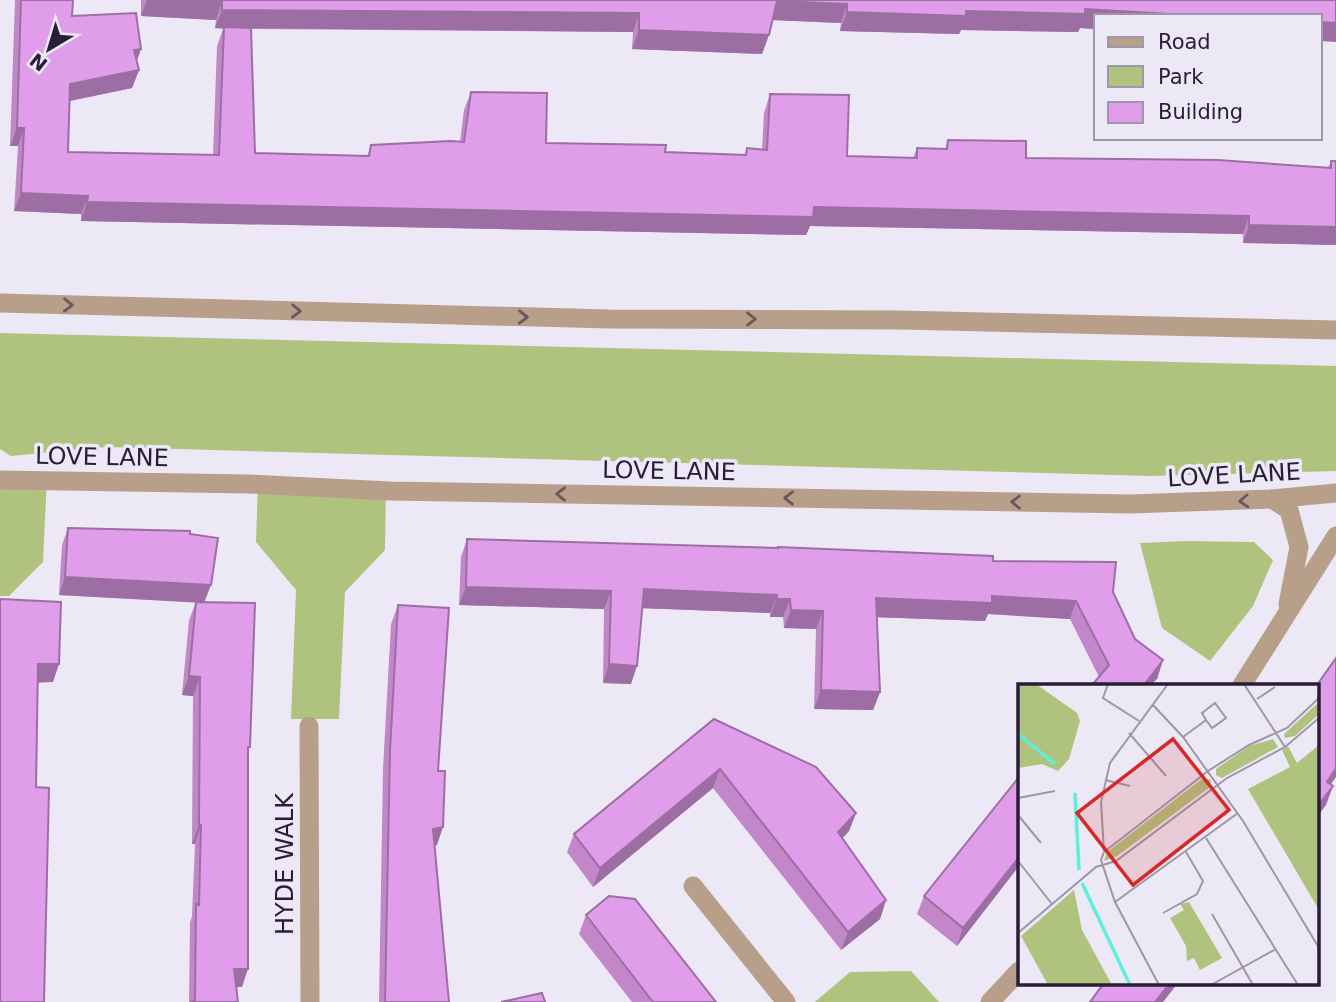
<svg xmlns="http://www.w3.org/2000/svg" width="1336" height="1002" viewBox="0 0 1336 1002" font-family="'DejaVu Sans',sans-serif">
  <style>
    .green { fill: #afc37f }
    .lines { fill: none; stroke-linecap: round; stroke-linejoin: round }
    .minor { stroke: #b89f8a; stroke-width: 19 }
    .tertiary { stroke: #b89f8a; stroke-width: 19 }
    .wall { fill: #c187c8 }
    .shaded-wall { fill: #9d6ea3 }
    .building { fill: #e09de9; stroke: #9d6ea3; stroke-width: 2 }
    .oneway { stroke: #69585c }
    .labels { text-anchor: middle; stroke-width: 7; stroke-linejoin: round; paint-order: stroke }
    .street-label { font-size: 24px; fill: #281e36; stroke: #ede8f6 }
    .inset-river { fill: none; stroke: #5eefda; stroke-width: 3.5 }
    .inset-road { fill: none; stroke: #9e97a9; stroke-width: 2 }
    .view { fill: #d62828; fill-opacity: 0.15; stroke: #d62828; stroke-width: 3.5 }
    .inset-edge { fill: none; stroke: #281e36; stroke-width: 3.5 }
  </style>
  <rect width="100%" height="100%" fill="#ede8f6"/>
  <g class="green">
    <path d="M0 333 1336 366V471L1150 476 105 447 11 456 0 449Z"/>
    <path d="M0 476 47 477 43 562 9 596H0Z"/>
    <path d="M258 481 386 484 385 550 345 592 339 719H291L296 590 256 542Z"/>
    <path d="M1186 541 1254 542 1273 560 1253 606 1210 661 1162 628 1140 543Z"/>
    <path d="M911 971 939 1002H815L850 972Z"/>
  </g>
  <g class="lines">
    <g class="minor">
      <path d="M1272 499 1289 510 1299 547 1288 604"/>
      <path d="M1242 685 1336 536"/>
      <path d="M309 726 310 1002"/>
      <path d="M693 886 786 1002"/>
      <path d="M990 1002 1019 971"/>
    </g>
    <g class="tertiary">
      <path d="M0 303 609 319 900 320 1336 330"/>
      <path d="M0 480 249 484 390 491 1130 504 1272 499 1336 493"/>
    </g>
  </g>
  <g class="wall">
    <path d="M15 0H73L72 16 141 49 137 60 139 70 132 88 70 101 68 152 213 155 217 46 223 29 215 28 216 20 141 16V0H1336L1096 16V29L1080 28 1078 32 961 30 959 34 840 31 841 23 773 20 762 54 632 49 633 32 251 29 255 153 367 156 371 145 460 142 464 110 471 92 546 143 665 152 745 155 747 148 762 149 764 113 770 94 847 156 913 158 917 148 945 149 948 140 1026 158 1328 168 1331 161 1336 245 1243 243V234L810 226 806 235 81 221V214L14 211 18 146H10Z"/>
    <path d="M68 528 204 602 248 753 242 987H236L238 1002H189L190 923 192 916 195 844H192L193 696 182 695 189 620 196 602 59 595 62 545Z"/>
    <path d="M467 539 993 561 1113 592 1135 639 1163 660 1157 679 1099 677 1070 619 988 614 985 621 876 617 880 692 873 710 814 709 816 629 784 628 783 617H770V613L642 608 631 684 603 683 604 609 459 605 461 557Z"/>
    <path d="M398 605 438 771 437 845 434 846 449 1002H379L383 769 391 624Z"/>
    <path d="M714 719 856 813 849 831 842 838 886 900 880 919 841 950 713 788 593 887 567 852 574 834Z"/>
    <path d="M1019 777V866L957 946 917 914 924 896Z"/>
    <path d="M586 915 716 1002H632L579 934Z"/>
  </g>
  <g class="shaded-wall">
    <path d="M147 0H201L222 1 216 20 141 16Z"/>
    <path d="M777 1 847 4 841 23 770 20Z"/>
    <path d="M1085 9 1204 16H1096V29L1080 28 1078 32 961 30 959 34 840 31 847 12Z"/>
    <path d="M222 10 639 13 633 32 215 28Z"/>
    <path d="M1320 22 1336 23V42L1320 41Z"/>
    <path d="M639 30 769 35 762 54 632 49Z"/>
    <path d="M141 49 134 68V50Z"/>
    <path d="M139 70 132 88 64 102 70 84Z"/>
    <path d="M17 128H24L18 146H10Z"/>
    <path d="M21 193 88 196 81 214 14 211Z"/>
    <path d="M87 202 814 207 1249 216 1243 234 810 226 806 235 81 221Z"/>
    <path d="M1249 225 1336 227V245L1243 243Z"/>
    <path d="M65 577 211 585 204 603 59 595Z"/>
    <path d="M466 587 611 591 604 609 459 605Z"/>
    <path d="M644 589 777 595 770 613 637 608Z"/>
    <path d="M992 596 1076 601 1070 619 988 614 985 621 869 617 876 598Z"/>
    <path d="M776 599H790L783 617H770Z"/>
    <path d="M791 610 823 611 816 629 784 628Z"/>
    <path d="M1163 660 1157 679 1151 685H1144Z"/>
    <path d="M38 664H59L53 682 31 683Z"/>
    <path d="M609 664 637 666 631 684 603 683Z"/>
    <path d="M189 676 200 677 193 696 182 695Z"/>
    <path d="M821 690 880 692 873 710 814 709Z"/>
    <path d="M1336 768V777L1320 800 1327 782Z"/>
    <path d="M720 769 713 788 593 887 600 868Z"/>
    <path d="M1333 786 1326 805 1317 817V807Z"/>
    <path d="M856 813 849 831 831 851 838 832Z"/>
    <path d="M199 825H201L195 844H192Z"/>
    <path d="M443 827 437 845 426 848 433 829Z"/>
    <path d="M1019 857V866L957 946 963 928Z"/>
    <path d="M886 900 880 919 841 950 848 932Z"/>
    <path d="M234 969H248L242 987H227Z"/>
    <path d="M1170 983H1178L1163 1002H1155Z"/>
  </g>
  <g class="building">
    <path d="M21 0H73L72 16 136 13 141 49 134 50 139 70 70 84 68 152 219 155 224 27 251 28 255 153 369 156 371 145 451 141 464 142 471 92 547 93 546 143 666 145 665 152 746 155 747 148 767 150 770 94 849 95 847 156 917 158V148L947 149 948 140 1026 141V158L1218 160 1331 168V161H1336V227L1249 225V216L814 207 813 217 87 202 88 196 21 193 24 128H17Z"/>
    <path d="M201 0H1336V23L1320 22V16H1204L1085 9V14L966 11V16L847 12V4L777 1 769 35 639 30V13L222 10V1Z"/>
    <path d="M68 528 190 531V534L218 538 211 585 65 577Z"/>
    <path d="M467 539 778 548V547L993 556V561L1116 562 1113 592 1135 639 1163 660 1144 685H1092L1109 665 1076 601 992 596V603L876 598 880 692 821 690 823 611 791 610 790 599H776L777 595 644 589 637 666 609 664 611 591 466 587Z"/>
    <path d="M0 599 61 602 59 664H38L36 787 49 788 44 1002H0Z"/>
    <path d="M196 602 255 603 250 747H248V969H234L238 1002H190L195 1001 196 904 199 905 201 825H199L200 677 189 676Z"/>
    <path d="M398 605 449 608 438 771H445L443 827 433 829 449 1002H385L390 751Z"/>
    <path d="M1336 658V768L1327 782 1333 786 1317 807V685Z"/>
    <path d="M714 719 816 767 856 813 838 832 886 900 848 932 720 769 600 868 574 834Z"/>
    <path d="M1019 777V857L963 928 924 896Z"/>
    <path d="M609 896 635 899 716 1002H653L586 915Z"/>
    <path d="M1104 983H1170L1155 1002H1090Z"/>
    <path d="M542 993 545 1002H501Z"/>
  </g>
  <defs><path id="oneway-chevron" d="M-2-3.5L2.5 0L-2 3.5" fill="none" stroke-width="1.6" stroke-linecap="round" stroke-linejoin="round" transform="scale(1.75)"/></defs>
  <g class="oneway">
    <use href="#oneway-chevron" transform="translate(68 305) rotate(1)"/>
    <use href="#oneway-chevron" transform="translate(296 311) rotate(1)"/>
    <use href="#oneway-chevron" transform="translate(523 317) rotate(1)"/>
    <use href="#oneway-chevron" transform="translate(751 319)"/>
    <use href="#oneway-chevron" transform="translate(561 494) rotate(-179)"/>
    <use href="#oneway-chevron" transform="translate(789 498) rotate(-179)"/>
    <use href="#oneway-chevron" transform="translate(1244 501) rotate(177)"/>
    <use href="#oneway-chevron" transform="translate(1016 502) rotate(-179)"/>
  </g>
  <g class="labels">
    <g class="street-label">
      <text transform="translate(102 457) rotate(1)" y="8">LOVE LANE</text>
      <text transform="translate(669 471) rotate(1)" y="8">LOVE LANE</text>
      <text transform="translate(1234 475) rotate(-3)" y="8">LOVE LANE</text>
      <text transform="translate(285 864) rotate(-90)" y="8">HYDE WALK</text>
    </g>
  </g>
  <g transform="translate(1018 684)">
    <rect width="301" height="301" fill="#ede8f6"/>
    <path d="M0 0H18L59 29 62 37 51 75 40 87 24 80 0 84ZM301 18V30L277 52 267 54 266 50ZM255 55 260 63 204 94 198 91V85L231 62ZM301 61V226L230 105 272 83 264 66 270 62 279 79ZM185 94 193 96 192 103 99 172 86 177 89 168ZM56 206 64 246 94 301H30L3 252ZM171 218 204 274 182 286 176 274 169 277 168 262 152 234 166 226 162 220Z" fill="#afc37f"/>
    <path class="inset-river" d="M0 50 37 80M57 109 61 186M64 199 112 301"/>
    <path class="inset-road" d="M90 0 85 14 121 37M226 0 267 63M239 15 257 3M134 20 165 53 225 137 301 264M111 49 148 92M165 53 188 36 184 29 197 19 208 34 194 44 188 36M87 96 112 102M0 114 37 107M0 131 23 159M188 154 280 301M86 167 83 118 92 79 150 0M0 177 34 220M97 218 220 129M145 229 179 210 185 197 168 168M194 230 235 301M0 249 78 183 98 177 209 94 267 63 301 34M141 301 97 218 83 176 86 168 190 87 231 61 269 44 301 14M193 301 258 265"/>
    <path class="view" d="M155 55 211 126 115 201 59 129Z"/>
    <rect width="301" height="301" class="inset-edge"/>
  </g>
  <rect x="1094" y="14" width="228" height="126" fill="#ede8f6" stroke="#9e97a9" stroke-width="2"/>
  <rect x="1108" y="37" width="35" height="10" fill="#b89f8a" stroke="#9e97a9" stroke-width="2"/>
  <text x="1158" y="49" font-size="21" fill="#281e36">Road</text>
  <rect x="1108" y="66" width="35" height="21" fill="#afc37f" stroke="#9e97a9" stroke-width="2"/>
  <text x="1158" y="84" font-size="21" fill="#281e36">Park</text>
  <rect x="1108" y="102" width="35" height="21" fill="#e09de9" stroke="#9e97a9" stroke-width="2"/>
  <text x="1158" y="119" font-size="21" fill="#281e36">Building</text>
  <g transform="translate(49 49) rotate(218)" stroke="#ede8f6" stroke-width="5" paint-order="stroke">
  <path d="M0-5L12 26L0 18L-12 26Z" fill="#281e36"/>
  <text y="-10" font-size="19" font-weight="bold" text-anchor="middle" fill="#281e36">N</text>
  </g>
</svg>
